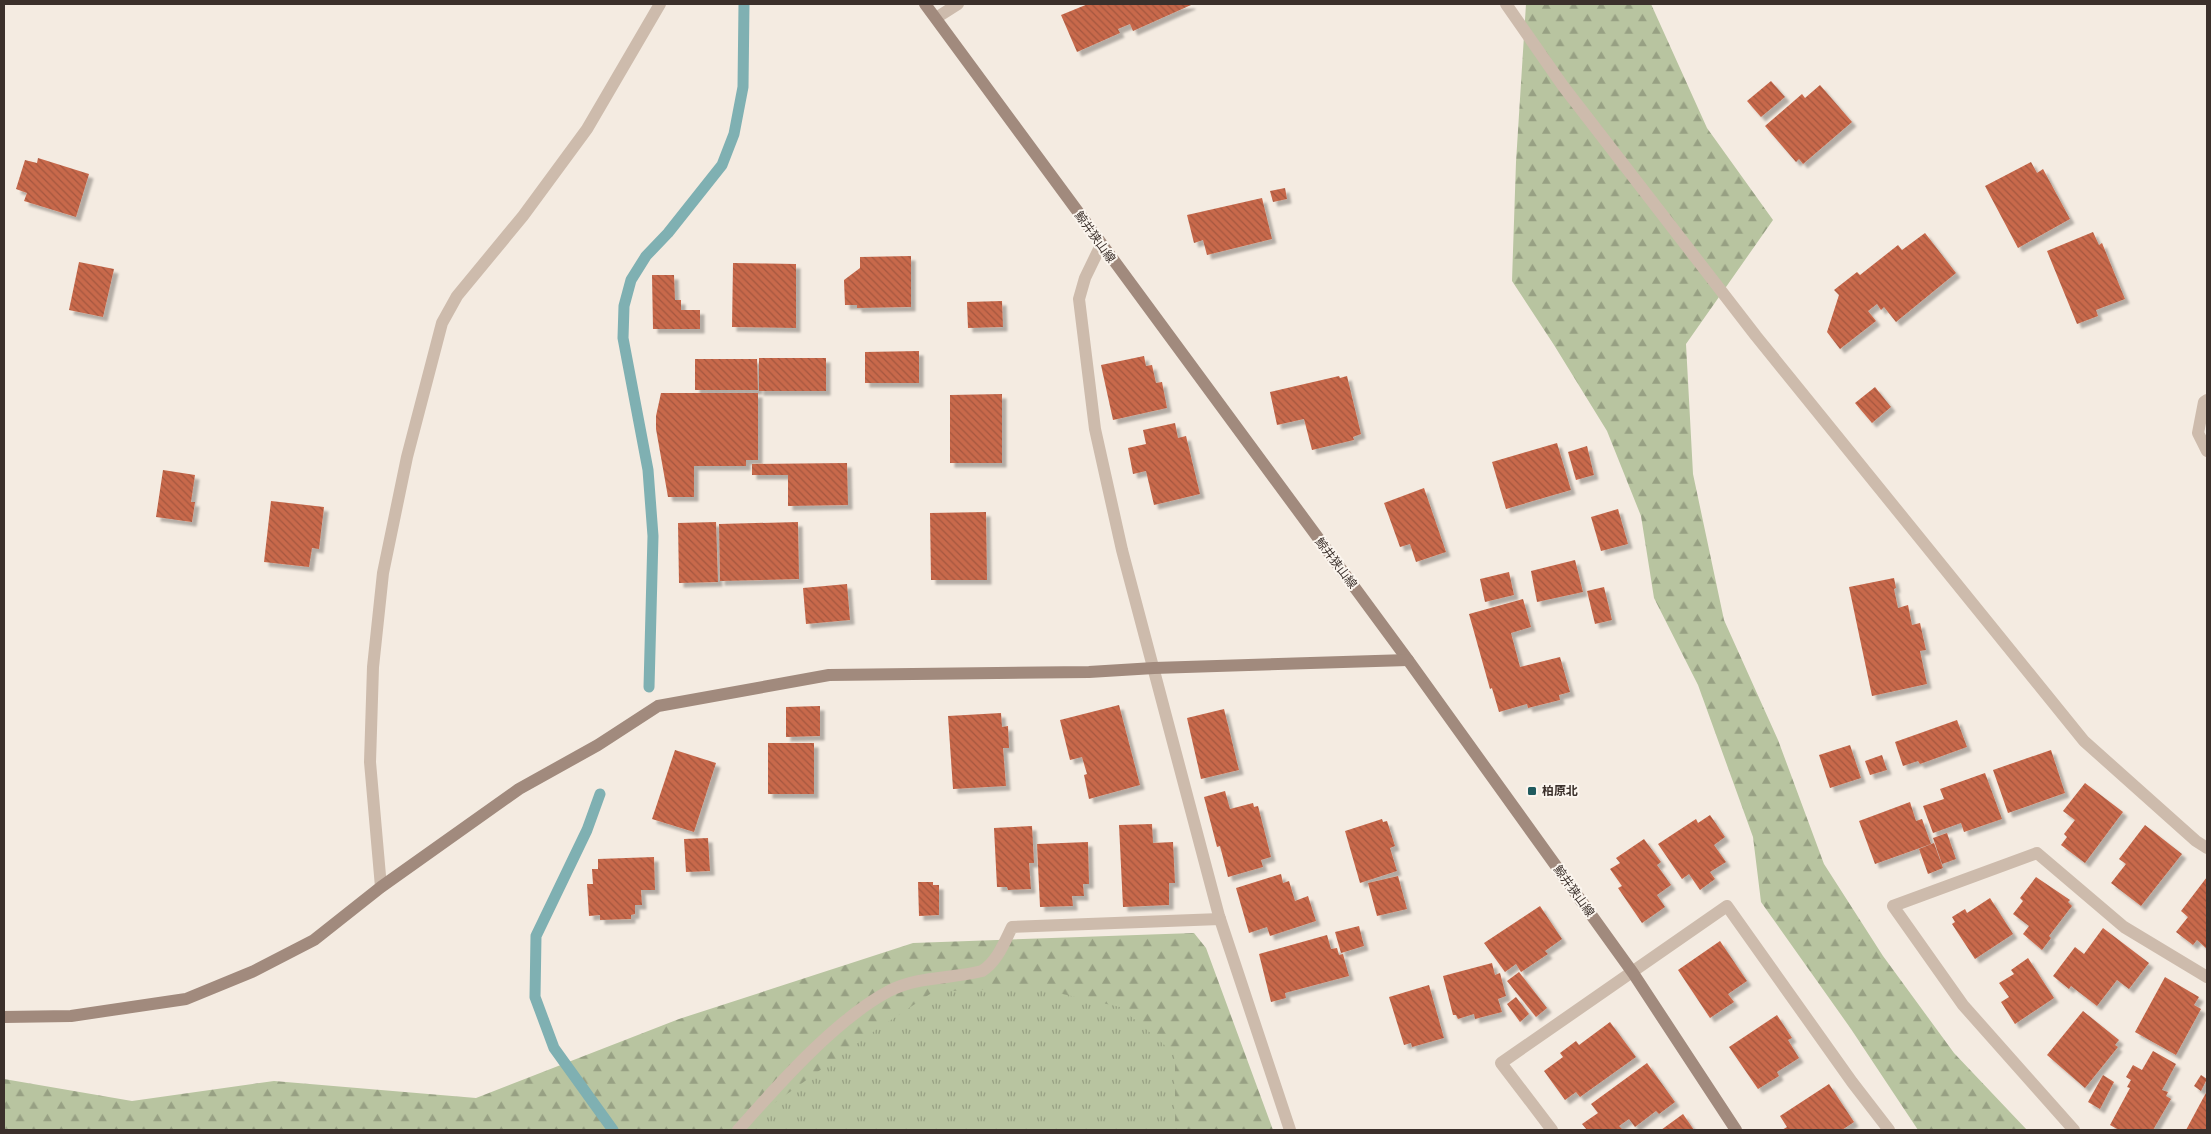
<svg xmlns="http://www.w3.org/2000/svg" width="2211" height="1134" viewBox="0 0 2211 1134" font-family="'Source Sans 3','Noto Sans JP',sans-serif">
  <style>
    .grass { fill: url(#grass-tufts) }
    .forest { fill: url(#forest-firs) }
    .lines { fill: none; stroke-linecap: round; stroke-linejoin: round }
    .stream { stroke: #7fb0b2; stroke-width: 11 }
    .building { fill: url(#building-back-hatch); filter: url(#shadow) }
    .lane { stroke: #cdbbac; stroke-width: 12 }
    .street { stroke: #cdbbac; stroke-width: 12 }
    .secondary { stroke: #a18a7d; stroke-width: 12 }
    .poi-dot { fill: #1f5a5e; stroke: #fbf5ee; stroke-width: 2 }
    .labels { text-anchor: middle; stroke-width: 4; stroke-linejoin: round; paint-order: stroke }
    .street-label { font-size: 12px; fill: #3b302b; stroke: #fbf5ee }
    .poi-label { font-size: 12px; font-weight: bold; fill: #3b302b; stroke: #fbf5ee; text-anchor: start }
  </style>
  <defs>
    <pattern id="grass-tufts" width="24" height="20" patternUnits="userSpaceOnUse" patternTransform="scale(1.25)"><rect width="24" height="20" fill="#b8c4a0"/><path d="M3 7l-1-3M5 7V3M7 7l1-3M15 17l-1-3M17 17v-4M19 17l1-3" fill="none" stroke="#97a083"/></pattern>
    <pattern id="forest-firs" width="22" height="20" patternUnits="userSpaceOnUse" patternTransform="scale(1.25)"><rect width="22" height="20" fill="#b8c4a0"/><path d="M5 1l3.5 6h-7zM16 11l3.5 6h-7z" fill="#97a083"/></pattern>
    <pattern id="building-back-hatch" width="6" height="6" patternUnits="userSpaceOnUse" patternTransform="scale(1.25)"><rect width="6" height="6" fill="#c8694b"/><path d="M-1 5l2 2M0 0l6 6M5-1l2 2" fill="none" stroke="#a4573f"/></pattern>
    <filter id="shadow"><feDropShadow dx="4.5" dy="4.5" stdDeviation="1" flood-color="#0004"/></filter>
  </defs>
  <rect width="100%" height="100%" fill="#f4ebe1"/>
  <path class="grass" d="M917 953 1177 979 1232 1130H286L480 1108Z"/>
  <g class="forest">
    <path d="M1526 4H1651L1707 128 1773 220 1686 344 1693 474 1724 620 1778 740 1824 864 1883 956 1954 1053 2027 1130H1918L1851 1029 1761 902 1753 837 1698 685 1654 598 1641 516 1607 431 1554 345 1512 281 1516 162Z"/>
    <path d="M1194 933 1206 948 1273 1130H1179L1175 1123V1054L1120 1007 1032 987 933 992 873 1032 737 1130H4V1079L132 1101 274 1081 476 1098 679 1019 913 943Z"/>
  </g>
  <g class="lines">
    <g class="stream">
      <path d="M649 687 653 536 648 470 623 338 624 306 631 280 646 256 668 233 722 165 734 134 743 87 744 4"/>
      <path d="M600 794 587 830 536 936 535 997 554 1048 613 1130"/>
    </g>
  </g>
  <g class="building">
    <path d="M1088 4H1191V5L1133 31 1130 24 1118 29 1120 33 1077 52 1061 15Z"/>
    <path d="M1771 81 1785 97 1761 117 1747 101Z"/>
    <path d="M1820 85 1852 122 1803 164 1799 159 1796 162 1765 126 1802 94 1805 98Z"/>
    <path d="M38 158 89 174 76 217 24 201 27 193 16 189 25 160 37 163Z"/>
    <path d="M2031 162 2037 173 2043 169 2070 219 2018 248 1985 186Z"/>
    <path d="M1285 188 1287 199 1273 202 1270 191Z"/>
    <path d="M1262 198 1272 239 1207 255 1203 240 1194 243 1187 215Z"/>
    <path d="M2093 232 2099 245 2102 243 2125 299 2096 310 2098 316 2077 324 2047 251Z"/>
    <path d="M1925 233 1956 273 1896 322 1884 307 1881 310 1877 304 1868 311 1876 321 1840 349 1827 332 1839 295 1834 290 1857 272 1860 275 1898 245 1902 250Z"/>
    <path d="M911 256V307L857 308V305H845L844 280 860 268V257Z"/>
    <path d="M79 262 114 269 103 317 69 310Z"/>
    <path d="M733 263 796 264V328L732 327Z"/>
    <path d="M652 275H674L675 300H681V310H700V329H653Z"/>
    <path d="M1002 301 1003 327 968 328 967 302Z"/>
    <path d="M919 351V383H865V352Z"/>
    <path d="M1144 356 1146 366 1152 365 1156 383 1162 382 1167 408 1113 420 1101 365Z"/>
    <rect x="759" y="358" width="67" height="33"/>
    <path d="M695 359H757L758 390H695Z"/>
    <path d="M1339 376 1340 378 1347 376 1361 434 1353 437 1354 440 1312 450 1304 419 1277 425 1270 392Z"/>
    <path d="M1875 387 1891 407 1872 423 1855 403Z"/>
    <path d="M661 393H758V460H746V466H694V497H668L656 429V416Z"/>
    <path d="M1002 394V463H950V395Z"/>
    <path d="M1175 423 1178 438 1186 436 1200 494 1154 505 1146 471 1133 474 1128 448 1146 444 1143 430Z"/>
    <path d="M1557 443 1571 490 1506 509 1492 462Z"/>
    <path d="M1587 446 1594 475 1576 480 1568 452Z"/>
    <path d="M847 463 848 505 788 506V475H752V464Z"/>
    <path d="M163 470 195 475 191 502H195L192 522 156 517Z"/>
    <path d="M1424 488 1446 552 1416 562 1410 544 1400 547 1384 503Z"/>
    <path d="M271 501 324 507 319 549 312 548 309 567 264 562Z"/>
    <path d="M1618 509 1628 544 1601 551 1591 517Z"/>
    <path d="M986 512 987 580H931L930 513Z"/>
    <path d="M716 522 718 582 679 583 678 523Z"/>
    <path d="M798 522 799 579 720 581 719 524Z"/>
    <path d="M1575 560 1583 592 1537 602 1531 571Z"/>
    <path d="M1509 572 1514 595 1485 602 1480 579Z"/>
    <path d="M1894 578 1896 588 1894 589 1898 608 1908 605 1912 625 1920 623 1926 650 1920 651 1927 684 1872 696 1849 587Z"/>
    <path d="M847 584 850 620 806 624 803 588Z"/>
    <path d="M1604 587 1612 620 1595 624 1587 591Z"/>
    <path d="M1523 599 1531 627 1511 633 1520 667 1560 657 1570 692 1559 695 1560 700 1528 708 1527 704 1499 712 1492 688 1490 689 1469 614Z"/>
    <path d="M1119 705 1140 785 1089 799 1084 775 1087 774 1082 757 1070 760 1060 720Z"/>
    <path d="M820 706V736L786 737V707Z"/>
    <path d="M1224 709 1239 770 1201 779 1187 718Z"/>
    <path d="M1001 713 1002 727 1008 726 1009 748H1003L1006 786 953 789 948 716Z"/>
    <path d="M1957 720 1967 747 1920 764 1918 761 1903 766 1895 742Z"/>
    <rect x="768" y="743" width="46" height="51"/>
    <path d="M1850 745 1861 778 1830 788 1819 755Z"/>
    <path d="M675 750 716 763 694 832 652 819Z"/>
    <path d="M2051 750 2065 793 2008 813 1993 770Z"/>
    <path d="M1882 755 1887 770 1870 775 1865 761Z"/>
    <path d="M1985 773 2002 819 1964 832 1961 823 1933 833 1923 806 1944 799 1940 789Z"/>
    <path d="M2085 783 2123 812 2085 863 2061 845 2067 837 2064 834 2075 820 2063 811Z"/>
    <path d="M1225 791 1230 809 1253 803 1254 807 1258 806 1271 857 1261 860 1263 867 1228 877 1220 846 1217 847 1204 797Z"/>
    <path d="M1910 802 1916 821 1922 819 1931 844 1875 864 1859 821Z"/>
    <path d="M1710 815 1725 837 1714 845 1726 862 1710 872 1715 879 1700 890 1689 874 1682 879 1658 844 1696 819 1698 823Z"/>
    <path d="M1382 819 1383 822 1387 821 1395 846 1390 848 1397 871 1360 883 1345 831Z"/>
    <path d="M1152 824 1153 843 1173 842 1175 883H1169V905L1123 907 1119 825Z"/>
    <path d="M2145 825 2182 854 2141 906 2111 883 2126 864 2119 859Z"/>
    <path d="M1032 826 1034 863H1029L1031 889 1008 890 1007 887H997L994 828Z"/>
    <path d="M1947 833 1956 859 1942 864 1933 838Z"/>
    <path d="M708 838 710 871 686 872 684 839Z"/>
    <path d="M1644 839 1661 862 1657 865 1671 885 1657 895 1665 907 1642 923 1618 888 1622 886 1610 869 1620 863 1616 858Z"/>
    <path d="M1088 842 1089 884H1083L1084 896H1072L1073 906 1040 907 1037 844Z"/>
    <path d="M1934 843 1943 868 1928 874 1919 849Z"/>
    <path d="M654 857 655 890H641L642 905H635V914L631 915V919L600 920V915L589 916 587 884H593L592 869H598V859Z"/>
    <path d="M1281 874 1283 883 1289 881 1295 901 1308 896 1316 921 1270 936 1267 927 1249 933 1236 888Z"/>
    <path d="M1398 876 1407 909 1377 916 1368 883Z"/>
    <path d="M2036 877 2070 900 2068 902 2072 906 2049 936 2051 938 2042 950 2023 934 2029 926 2013 914 2023 901 2020 898Z"/>
    <path d="M2207 877V949L2197 940 2193 945 2176 932 2188 917 2181 911Z"/>
    <path d="M918 882H933V885H939V915L919 916Z"/>
    <path d="M1990 898 2013 934 1975 959 1952 924 1955 922 1952 917 1965 909 1967 913Z"/>
    <path d="M1540 906 1562 939 1545 951 1548 954 1521 972 1516 964 1505 972 1484 943Z"/>
    <path d="M1359 926 1364 946 1341 953 1335 932Z"/>
    <path d="M2103 928 2149 963 2129 989 2117 980 2097 1006 2071 986 2069 989 2053 976 2075 947 2084 954Z"/>
    <path d="M1327 935 1331 949 1337 948 1339 955 1343 954 1349 976 1285 993 1286 998 1271 1002 1259 954Z"/>
    <path d="M1720 941 1747 981 1728 994 1734 1002 1710 1018 1678 970Z"/>
    <path d="M2028 958 2054 998 2015 1024 2001 1002 2009 997 1999 983 2014 974 2011 970Z"/>
    <path d="M1492 963 1495 975 1500 973 1506 996 1498 999 1502 1012 1475 1019 1474 1014 1458 1019 1456 1015H1453L1443 976Z"/>
    <path d="M1519 972 1547 1008 1536 1017 1507 981Z"/>
    <path d="M2165 977 2199 997 2194 1005 2201 1009 2176 1055 2135 1032Z"/>
    <path d="M1429 985 1444 1038 1412 1047 1411 1043 1404 1045 1389 997Z"/>
    <path d="M1516 997 1529 1014 1520 1022 1507 1004Z"/>
    <path d="M2083 1011 2119 1040 2115 1045 2118 1047 2085 1088 2047 1055Z"/>
    <path d="M1777 1015 1792 1038 1788 1040 1799 1058 1777 1072 1779 1076 1758 1089 1729 1047Z"/>
    <path d="M1610 1022 1636 1057 1580 1097 1576 1092 1565 1100 1544 1071 1563 1057 1560 1053 1576 1041 1579 1045Z"/>
    <path d="M2153 1051 2176 1064 2162 1090 2168 1092 2166 1096 2171 1099 2153 1130H2119L2110 1125 2130 1088 2127 1087 2131 1080 2126 1077 2133 1065 2142 1070Z"/>
    <path d="M1647 1063 1675 1102 1659 1114 1656 1111 1635 1127 1629 1119 1619 1126 1623 1130H1587L1582 1124 1598 1113 1591 1104Z"/>
    <path d="M2103 1075 2114 1082 2100 1109 2088 1102Z"/>
    <path d="M2201 1075 2207 1079 2201 1091 2194 1086Z"/>
    <path d="M1829 1084 1854 1122 1842 1130H1782L1787 1127 1780 1116Z"/>
    <path d="M2207 1091V1130H2186Z"/>
    <path d="M1683 1114 1694 1130H1661Z"/>
  </g>
  <g class="lines">
    <g class="lane">
      <path d="M2207 400 2204 402 2198 433 2207 451"/>
      <path d="M738 1130C778 1085 836 1019 889 991 918 976 951 979 982 971 997 962 1004 943 1012 927L1220 919"/>
    </g>
    <g class="street">
      <path d="M1506 4 1563 86 1756 336 2084 741 2196 841 2207 848"/>
      <path d="M936 18 958 4"/>
      <path d="M1101 245 1085 278 1079 299 1095 429 1122 550 1219 916 1290 1130"/>
      <path d="M381 887 370 762 373 667 383 573 407 457 442 323 457 296 523 216 587 129 660 4"/>
      <path d="M1552 1130 1501 1063 1727 906 1852 1082 1889 1130"/>
      <path d="M2074 1130 1963 1005 1893 906 2037 853 2124 927 2207 977"/>
    </g>
    <g class="secondary">
      <path d="M925 4 1408 660 1633 973 1736 1130"/>
      <path d="M4 1017 71 1016 186 999 254 971 314 940 381 887 519 789 598 745 658 706 829 675 1089 672 1154 668 1408 660"/>
    </g>
  </g>
  <rect class="poi-dot" x="1527" y="786" width="10" height="10" rx="2.5"/>
  <g class="labels">
    <g class="street-label">
      <text transform="translate(1095 237) rotate(54)" y="4">鯨井狭山線</text>
      <text transform="translate(1336 563) rotate(53)" y="4">鯨井狭山線</text>
      <text transform="translate(1574 891) rotate(54)" y="4">鯨井狭山線</text>
    </g>
    <g class="poi-label">
      <text x="1542" y="795">柏原北</text>
    </g>
  </g>
  <rect width="2211" height="1134" fill="none" stroke="#3b302b" stroke-width="10"/>
</svg>
